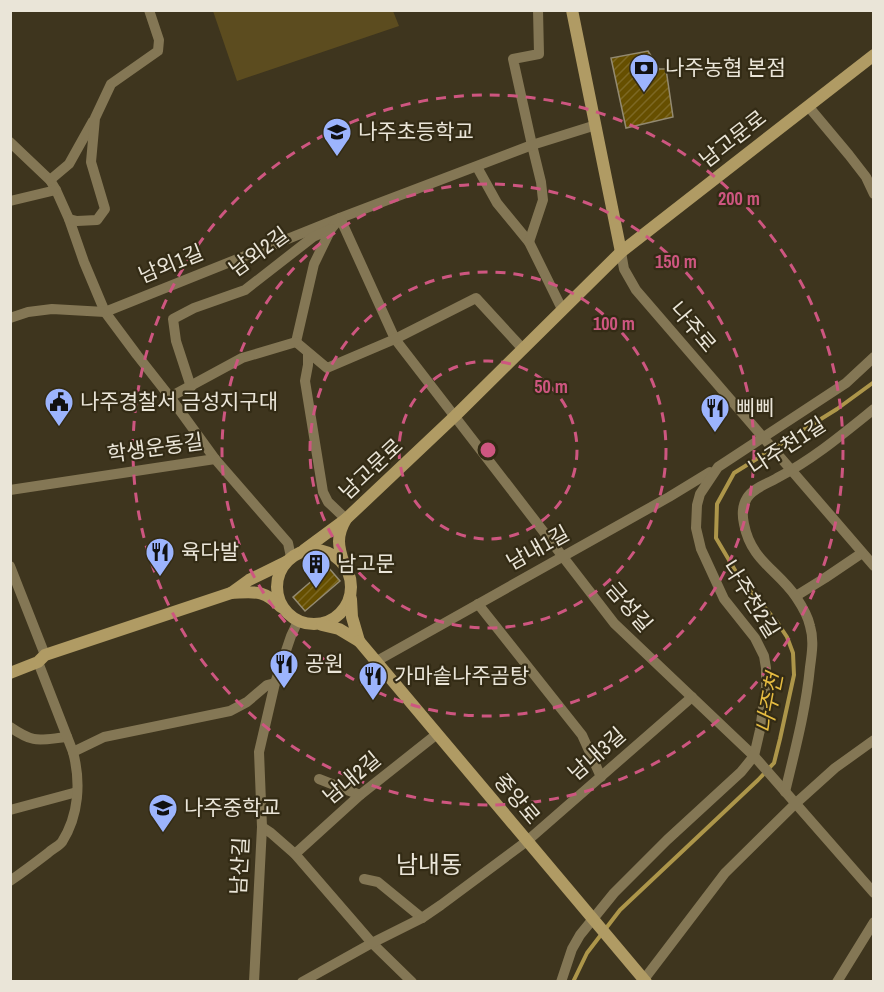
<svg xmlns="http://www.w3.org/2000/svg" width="884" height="992" viewBox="0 0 884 992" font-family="'Archivo Narrow','Noto Sans KR',sans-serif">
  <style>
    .garden { fill: #5c4c1f }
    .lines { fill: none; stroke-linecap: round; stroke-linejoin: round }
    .stream { stroke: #ad964a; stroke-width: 4 }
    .building { fill: url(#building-hatch); stroke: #938a71; stroke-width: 1.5 }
    .street { stroke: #847755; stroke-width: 10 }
    .secondary { stroke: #b09b64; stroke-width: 12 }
    .ring { fill: none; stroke: #ce5680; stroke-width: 3; stroke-dasharray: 10 8 }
    .labels { text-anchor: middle; stroke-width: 4.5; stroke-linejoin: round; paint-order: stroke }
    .poi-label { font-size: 21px; fill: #eae5d8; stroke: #332b15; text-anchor: start }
    .street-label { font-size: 21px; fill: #eae5d8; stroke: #332b15 }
    .water-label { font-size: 22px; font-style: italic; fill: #e6bc41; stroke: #332b15 }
    .quarter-label { font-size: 24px; fill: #eae5d8; stroke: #332b15 }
    .centre { fill: #ce5680; stroke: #332b15; stroke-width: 3 }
    .ring-label { font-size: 18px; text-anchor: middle; font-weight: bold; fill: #ce5680; stroke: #332b15; stroke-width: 4.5; stroke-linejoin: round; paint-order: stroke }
  </style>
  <defs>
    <pattern id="building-hatch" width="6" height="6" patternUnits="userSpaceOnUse" patternTransform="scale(1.5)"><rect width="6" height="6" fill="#664f00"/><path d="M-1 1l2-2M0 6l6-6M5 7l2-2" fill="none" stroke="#7c6824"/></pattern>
  </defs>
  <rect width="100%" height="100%" fill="#3e351e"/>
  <path class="garden" d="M213 11H393L399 26 237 81Z"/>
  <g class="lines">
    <path class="stream" d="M573 982 587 953 620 910 758 780 774 763 780 739 794 675 793 653 787 637 777 622 739 577 716 538 717 504 734 473 837 409 874 382"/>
  </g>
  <g class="building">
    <path d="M648 51 659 69H666L673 117 626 128 611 58Z"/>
    <path d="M328 567 340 581 305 611 293 597Z"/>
  </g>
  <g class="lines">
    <g class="street">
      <path d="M808 106 849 155 866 177 874 194"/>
      <path d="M10 142 50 180 56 190 69 219 84 262 105 312 137 355 170 397 215 459"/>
      <path d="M477 167 497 203 529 242 562 309"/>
      <path d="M50 180 69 164 93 121"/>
      <path d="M10 201 56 190"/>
      <path d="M69 219 77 221 97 220 105 209 91 162 95 118 111 84 158 51 159 40 149 10"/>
      <path d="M529 242 543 200 541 182 532 145 513 59 539 54 538 10"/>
      <path d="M621 252 624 269 636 290 874 566"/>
      <path d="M10 318 28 312 52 309 105 312 340 218 532 145 596 125"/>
      <path d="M296 342 314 264 331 229 340 218 395 339 614 623 754 756 874 893"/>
      <path d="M296 342 327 368 395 339 476 298 522 348"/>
      <path d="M308 353V365L305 381 323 492 328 502 346 519"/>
      <path d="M191 387 176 341 173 319 194 308 245 290 313 237 331 229"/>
      <path d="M170 397 242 358 296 342"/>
      <path d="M10 490 215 459 288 543 291 557"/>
      <path d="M10 566 45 655"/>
      <path d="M796 596 825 578 862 553"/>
      <path d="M478 604 582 735 601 777"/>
      <path d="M375 662 669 497 710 472"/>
      <path d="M10 727C35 744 38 740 67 737"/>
      <path d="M73 752 104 737 230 711 247 702 267 685 275 683"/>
      <path d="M319 779 360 795"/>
      <path d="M785 792C795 750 806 709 810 667 812 653 814 639 810 626 808 616 802 606 796 597 778 570 751 561 744 524 742 515 742 506 747 498 753 488 767 484 777 478 812 460 843 434 874 409"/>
      <path d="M10 810 77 792"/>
      <path d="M262 827 271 833 295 854 372 943 412 982"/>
      <path d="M295 854 360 795 437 734"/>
      <path d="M364 879 378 882 422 918"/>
      <path d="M10 881C23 872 35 863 48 853 52 849 59 846 62 842 79 815 81 782 73 752L38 662"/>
      <path d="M254 982 262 827 259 752 275 683 291 636 298 621"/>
      <path d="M302 982 372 943 422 918 441 905 527 841 692 697"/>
      <path d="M561 982 572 949 580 935 614 893 667 840 741 772 754 756 760 730 766 687V668L764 656 755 638 724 599 701 549 696 528 697 505 700 494 718 467 846 383 874 357"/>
      <path d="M642 982 725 873 795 804 835 768 874 740"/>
      <path d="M837 982 874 922"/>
    </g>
    <g class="secondary">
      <path d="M572 10 621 252"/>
      <path d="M346 519 455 416 621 252 874 55"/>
      <circle cx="314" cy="587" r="37"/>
      <path d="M304 550 346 519C336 536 338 546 344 564"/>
      <path d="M281 607C263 589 255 592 231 593L249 580 286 562"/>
      <path d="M322 625 339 629 359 641 352 617 351 599"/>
      <path d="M359 641 646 982"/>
      <path d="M10 673 38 662 45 655 231 593"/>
    </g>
  </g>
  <g class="ring">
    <circle cx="488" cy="450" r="89"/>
    <circle cx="488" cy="450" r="178"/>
    <circle cx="488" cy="450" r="266"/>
    <circle cx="488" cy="450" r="355"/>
  </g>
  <defs>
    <g id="bank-pin" transform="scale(1.5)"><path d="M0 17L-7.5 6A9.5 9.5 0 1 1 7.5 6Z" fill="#9cb4fd" stroke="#332b15"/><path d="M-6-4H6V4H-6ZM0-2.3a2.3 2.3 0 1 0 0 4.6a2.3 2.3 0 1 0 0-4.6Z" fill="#111"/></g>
    <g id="school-pin" transform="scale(1.5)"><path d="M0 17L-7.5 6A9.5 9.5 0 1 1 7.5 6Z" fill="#9cb4fd" stroke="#332b15"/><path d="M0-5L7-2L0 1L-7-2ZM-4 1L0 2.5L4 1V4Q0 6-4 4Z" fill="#111"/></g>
    <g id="civic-pin" transform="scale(1.5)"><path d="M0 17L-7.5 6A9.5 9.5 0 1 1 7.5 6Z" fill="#9cb4fd" stroke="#332b15"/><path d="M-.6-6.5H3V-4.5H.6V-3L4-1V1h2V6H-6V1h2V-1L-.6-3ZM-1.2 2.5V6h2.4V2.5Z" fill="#111"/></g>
    <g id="restaurant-pin" transform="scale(1.5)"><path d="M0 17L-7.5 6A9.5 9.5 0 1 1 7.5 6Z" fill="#9cb4fd" stroke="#332b15"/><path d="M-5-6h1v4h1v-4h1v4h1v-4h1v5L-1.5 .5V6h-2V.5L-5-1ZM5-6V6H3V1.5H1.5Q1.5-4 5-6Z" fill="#111"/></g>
    <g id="building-pin" transform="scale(1.5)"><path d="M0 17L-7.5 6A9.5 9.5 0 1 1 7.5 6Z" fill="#9cb4fd" stroke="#332b15"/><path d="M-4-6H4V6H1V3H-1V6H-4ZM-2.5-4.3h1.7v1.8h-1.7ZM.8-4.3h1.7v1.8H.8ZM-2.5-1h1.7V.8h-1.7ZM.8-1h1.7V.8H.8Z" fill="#111"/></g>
  </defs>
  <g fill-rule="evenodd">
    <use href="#bank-pin" x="644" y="68"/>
    <use href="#school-pin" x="337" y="132"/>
    <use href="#civic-pin" x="59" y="402"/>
    <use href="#restaurant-pin" x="715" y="408"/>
    <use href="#restaurant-pin" x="160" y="552"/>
    <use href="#building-pin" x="316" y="564"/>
    <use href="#restaurant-pin" x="284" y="664"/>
    <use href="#restaurant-pin" x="373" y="676"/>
    <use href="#school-pin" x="163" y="808"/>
  </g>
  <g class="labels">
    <g class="poi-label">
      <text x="665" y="75">나주농협 본점</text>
      <text x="358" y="139">나주초등학교</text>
      <text x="80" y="409">나주경찰서 금성지구대</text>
      <text x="736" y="415">삐삐</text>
      <text x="181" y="559">육다발</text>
      <text x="337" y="571">남고문</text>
      <text x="305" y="671">공원</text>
      <text x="394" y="683">가마솥나주곰탕</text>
      <text x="184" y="815">나주중학교</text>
    </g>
    <g class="street-label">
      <text transform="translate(733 139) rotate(-38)" y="7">남고문로</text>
      <text transform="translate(259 252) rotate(-36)" y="7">남외2길</text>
      <text transform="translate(171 264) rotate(-22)" y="7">남외1길</text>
      <text transform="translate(693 327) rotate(50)" y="7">나주로</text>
      <text transform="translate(787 446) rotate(-33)" y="7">나주천1길</text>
      <text transform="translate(155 448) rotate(-8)" y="7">학생운동길</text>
      <text transform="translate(371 469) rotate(-43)" y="7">남고문로</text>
      <text transform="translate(538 548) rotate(-29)" y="7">남내1길</text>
      <text transform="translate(751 599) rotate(58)" y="7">나주천2길</text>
      <text transform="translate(629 607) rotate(49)" y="7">금성길</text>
      <text transform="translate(597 754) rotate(-41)" y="7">남내3길</text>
      <text transform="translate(352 778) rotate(-40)" y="7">남내2길</text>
      <text transform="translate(517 799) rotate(50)" y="7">중앙로</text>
      <text transform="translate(240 866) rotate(-87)" y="7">남산길</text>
    </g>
    <g class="water-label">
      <text transform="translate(769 703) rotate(-79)" y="8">나주천</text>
    </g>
    <g class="quarter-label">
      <text x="429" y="873">남내동</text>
    </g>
  </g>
  <circle cx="488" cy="450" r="9" class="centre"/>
  <g class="ring-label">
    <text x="739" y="205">200 m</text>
    <text x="676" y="268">150 m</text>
    <text x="614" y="330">100 m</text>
    <text x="551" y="393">50 m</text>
  </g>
  <rect width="884" height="992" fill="none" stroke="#eae5d8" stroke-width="24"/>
</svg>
